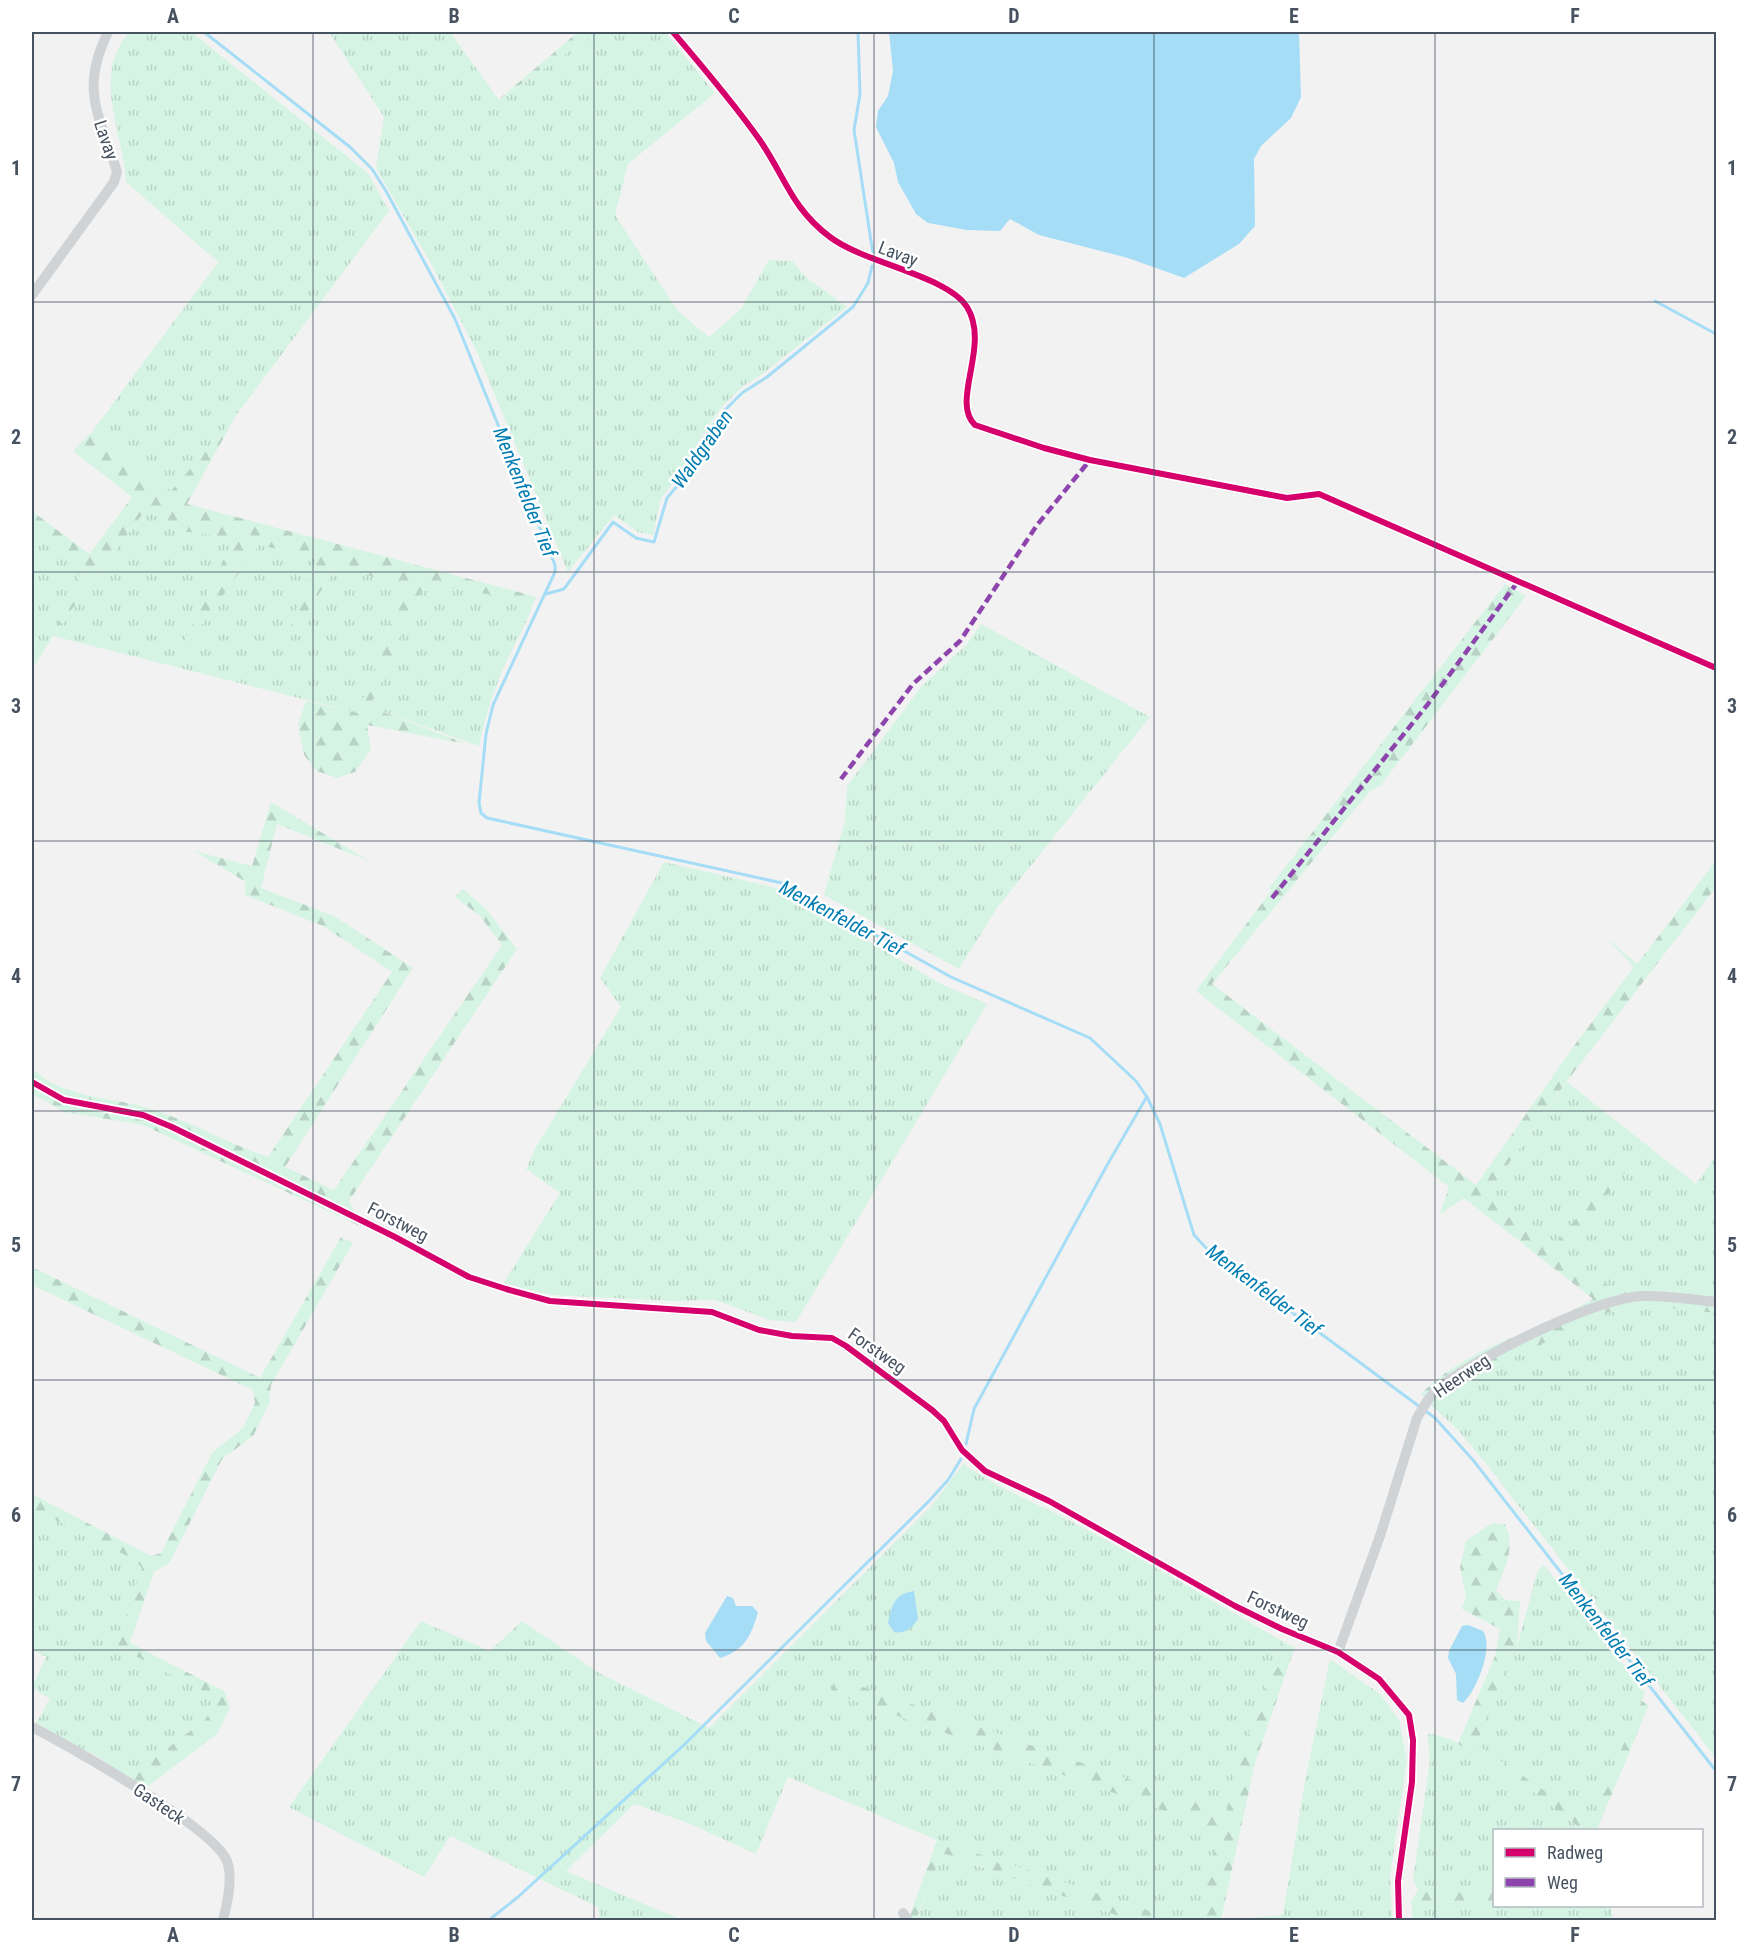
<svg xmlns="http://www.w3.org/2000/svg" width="1748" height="1952" viewBox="0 0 1748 1952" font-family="'Roboto Condensed',sans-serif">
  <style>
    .grass { fill: url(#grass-tufts) }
    .forest { fill: url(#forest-firs) }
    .water { fill: #a5ddf6 }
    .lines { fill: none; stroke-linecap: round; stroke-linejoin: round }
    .stream { stroke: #a5ddf6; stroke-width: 3 }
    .minor { stroke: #d0d3d6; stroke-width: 10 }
    .quiet { stroke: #8e44ad; stroke-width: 4.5; stroke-dasharray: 9 4.5; stroke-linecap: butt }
    .cycleway-casing { stroke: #fff; stroke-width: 10 }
    .cycleway { stroke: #d6006c; stroke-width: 6 }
    .grid { fill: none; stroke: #475261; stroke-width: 1.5; stroke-opacity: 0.55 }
    .labels { text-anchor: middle; stroke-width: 5; stroke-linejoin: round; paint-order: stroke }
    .street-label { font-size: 18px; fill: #475261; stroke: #fff }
    .water-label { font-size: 20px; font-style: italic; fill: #017db2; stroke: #fff }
    .neatline { fill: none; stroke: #475261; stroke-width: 2 }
    .grid-label { font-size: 20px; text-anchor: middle; font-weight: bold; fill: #475261 }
  </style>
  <defs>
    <pattern id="grass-tufts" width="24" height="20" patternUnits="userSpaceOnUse" patternTransform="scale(1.5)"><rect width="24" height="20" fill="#d5f4e3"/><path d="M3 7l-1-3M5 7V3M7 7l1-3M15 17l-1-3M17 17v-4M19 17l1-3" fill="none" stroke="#b8d3c5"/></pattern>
    <pattern id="forest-firs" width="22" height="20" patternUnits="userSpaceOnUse" patternTransform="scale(1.5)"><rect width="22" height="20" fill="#d5f4e3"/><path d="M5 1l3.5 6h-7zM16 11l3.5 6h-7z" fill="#b8d3c5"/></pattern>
  </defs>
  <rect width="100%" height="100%" fill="#f3f2f2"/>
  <g class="grass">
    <path d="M129 32H191L368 173 389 211 235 417 171 491 92 432 218 262 126 182C123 131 91 77 129 32Z"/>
    <path d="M329 32H450L499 100 597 32H665L715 93 628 164 615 215 678 311 709 337 741 309 769 260 792 261 806 277 847 307 764 373 743 386 720 409 698 442 685 469 661 498 653 535 638 532 614 515 568 572 477 352 434 269 376 168 384 117Z"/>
    <path d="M147 508 181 531 235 538 175 661 259 545 317 558 284 646 337 567 405 584 358 713 53 636 32 669V532L82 570 55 632Z"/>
    <path d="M439 585 533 603C527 624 517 639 508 658 494 687 486 716 479 746L370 707 424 586Z"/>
    <path d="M981 624 1150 717 997 908 959 969 824 895 845 820 847 786 921 687 966 645Z"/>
    <path d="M664 862 781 889 941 984 987 1004 796 1322 770 1320 715 1300 674 1301 552 1295 503 1284 560 1193 526 1169 536 1147 621 1007 600 978Z"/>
    <path d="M1567 1082 1696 1184 1716 1156V1296L1644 1289 1617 1292 1487 1194Z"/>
    <path d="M1645 1306 1716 1313V1758L1483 1460 1457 1429 1432 1406 1479 1374 1606 1313Z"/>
    <path d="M963 1464C1001 1490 1043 1506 1084 1528 1151 1564 1216 1603 1282 1641L1240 1758 1226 1813 837 1678 836 1694 1204 1825 1218 1836 1199 1920H1177L937 1840 788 1777 756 1854 688 1823 634 1804 566 1871 682 1920H600L598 1907 450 1836 424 1877 289 1807 421 1621 490 1651 522 1621 599 1673 709 1728 932 1505Z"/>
    <path d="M32 1508 135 1560 143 1568 116 1646 211 1695 213 1706 205 1720 128 1778 95 1755 35 1725 50 1699 32 1688 46 1657 32 1650Z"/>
    <path d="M1544 1565 1645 1693 1590 1823 1475 1744 1503 1675 1505 1657 1517 1647 1537 1572Z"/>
    <path d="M1330 1659 1381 1695 1399 1720 1407 1760 1390 1876 1392 1920H1221L1283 1915 1306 1776Z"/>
    <path d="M1427 1734C1465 1734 1550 1806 1583 1830H1494V1889H1418L1413 1880 1430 1761Z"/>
    <path d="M941 1853 1130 1920H917Z"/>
    <path d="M1494 1901V1906H1611L1613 1920H1413L1411 1902Z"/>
  </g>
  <g class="forest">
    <path d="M578 32H597L498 100Z"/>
    <path d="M235 417 187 504 537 597 533 603 439 585 424 586 370 707 467 744 367 725 371 749 355 772 337 778 317 771 304 755 298 725 306 701 358 713 405 585 337 567 282 649 317 558 259 545 173 665 234 538 181 531 147 508 52 636 82 570 32 532V511L89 554 132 497 73 451 92 432 171 491Z"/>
    <path d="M1505 584 1526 596 1381 785 1369 792 1212 984 1476 1185 1579 1039 1634 967 1605 937 1637 964 1716 861V887L1567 1081 1487 1194 1555 1245 1639 1140 1646 1146 1562 1251 1617 1292 1644 1289 1716 1296V1313L1645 1306 1606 1313 1479 1374 1432 1406 1421 1394C1468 1346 1536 1333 1593 1299L1464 1198 1440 1214 1449 1187 1196 991 1272 890 1269 888Z"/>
    <path d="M271 802 369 861 277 824 261 888 334 916 413 968 285 1167 334 1190 502 945 480 916 455 897 463 889 486 909 517 949 349 1201 362 1227 143 1125 65 1112 32 1094V1068C65 1100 106 1095 147 1108 188 1120 227 1143 268 1157L392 972 323 926 245 895 246 882 194 851 252 866Z"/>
    <path d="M341 1237 353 1243 271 1385 269 1404 253 1436 222 1459 170 1562 154 1572 130 1643 224 1691 230 1708 218 1733 144 1789 128 1778 205 1720 213 1706 211 1695 116 1646 142 1568 135 1560 32 1508V1494L151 1556 161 1553 212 1453 243 1428 255 1403 253 1390 32 1285V1267L260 1378Z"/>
    <path d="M1492 1523 1505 1524C1516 1548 1505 1567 1496 1590L1505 1600 1520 1601 1517 1647 1505 1657 1503 1675 1476 1744 1590 1822 1642 1701 1649 1705 1597 1830H1583L1530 1790 1458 1744 1495 1656 1500 1629 1462 1609 1466 1596 1460 1567 1466 1541Z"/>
    <path d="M1282 1641 1295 1647 1255 1763 1221 1920H1199L1218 1836 1204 1825 836 1694 831 1688 837 1678 1226 1813 1240 1758Z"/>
    <path d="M937 1840 1177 1920H1130L942 1853 916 1920 909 1918Z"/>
    <path d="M1418 1889H1494V1901L1411 1902Z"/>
  </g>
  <g class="water">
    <path d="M889 32H1299L1301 97 1291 118 1261 146 1254 159 1255 226 1239 244 1184 278 1128 258 1039 235 1010 219 1000 231 967 230 928 223 916 214 898 182 894 163 876 127 878 111 888 96 893 71Z"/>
    <path d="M914 1591 918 1619C912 1628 905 1634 894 1632L888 1623C892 1605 894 1594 914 1591Z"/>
    <path d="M727 1596 733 1598 736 1606H752L758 1612C751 1636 745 1650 720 1658L706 1641 705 1633Z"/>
    <path d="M1468 1625 1483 1631C1494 1647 1477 1690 1463 1703L1457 1700 1456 1674 1448 1658 1449 1651 1462 1626Z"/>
  </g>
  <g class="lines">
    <g class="stream">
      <path d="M204 32 350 147 372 169 386 191 455 319 555 565V572L493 705 486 734 479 803 481 813 487 818 782 883 951 977 1090 1038 1136 1081 1147 1097 1160 1124 1194 1235 1209 1251 1435 1418 1473 1460 1716 1771"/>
      <path d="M858 32 860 94 854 130 873 254"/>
      <path d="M1655 301 1716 334"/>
      <path d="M546 594 564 589 613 522 636 538 654 542 667 498 689 472 702 441 724 411 742 393 767 377 853 307 868 283 872 266"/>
      <path d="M966 1444 974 1409 1106 1167 1146 1098"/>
      <path d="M489 1920 518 1897 685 1744 929 1501 948 1480 961 1459"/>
    </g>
    <g class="minor">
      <path d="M673 32C702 66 732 101 759 139 785 176 791 208 830 237 864 263 948 276 967 307 991 346 950 401 975 425L1044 448 1090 460 1287 498 1319 494 1716 668"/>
      <path d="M32 295 114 182 117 172C100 114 79 92 108 32"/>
      <path d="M32 1082 64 1100 143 1115 172 1127 395 1237 469 1277 506 1289 550 1301 712 1312 759 1330 792 1336 832 1338 846 1346 932 1410 944 1421 962 1450 985 1471 1049 1501 1235 1606 1282 1629 1338 1652 1379 1679 1409 1715 1413 1740 1412 1782 1398 1881 1399 1920"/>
      <path d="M1338 1652 1380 1536 1417 1418C1424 1406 1431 1393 1442 1385 1481 1356 1595 1298 1643 1296 1667 1295 1693 1300 1716 1302"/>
      <path d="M32 1727C69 1746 214 1828 227 1861 233 1877 227 1905 223 1920"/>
      <path d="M903 1913 908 1920"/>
    </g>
    <g class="quiet">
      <path d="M841 779 913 684 960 641 1037 525 1090 460"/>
      <path d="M1272 898 1428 704 1519 580"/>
    </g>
    <g class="cycleway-casing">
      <g id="cycleway">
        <path d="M673 32C702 66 732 101 759 139 785 176 791 208 830 237 864 263 948 276 967 307 991 346 950 401 975 425L1044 448 1090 460 1287 498 1319 494 1716 668"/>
        <path d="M32 1082 64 1100 143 1115 172 1127 395 1237 469 1277 506 1289 550 1301 712 1312 759 1330 792 1336 832 1338 846 1346 932 1410 944 1421 962 1450 985 1471 1049 1501 1235 1606 1282 1629 1338 1652 1379 1679 1409 1715 1413 1740 1412 1782 1398 1881 1399 1920"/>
      </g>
    </g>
    <use href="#cycleway" class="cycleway"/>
  </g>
  <path class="grid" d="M313 32V1920M594 32V1920M874 32V1920M1154 32V1920M1435 32V1920M32 302H1716M32 572H1716M32 841H1716M32 1111H1716M32 1380H1716M32 1650H1716"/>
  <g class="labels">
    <g class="street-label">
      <text transform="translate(106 140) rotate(71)" y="6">Lavay</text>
      <text transform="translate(898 254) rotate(21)" y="6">Lavay</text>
      <text transform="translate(398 1222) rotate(27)" y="6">Forstweg</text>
      <text transform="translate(877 1351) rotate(35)" y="6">Forstweg</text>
      <text transform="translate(1462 1376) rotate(-34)" y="6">Heerweg</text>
      <text transform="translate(1278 1610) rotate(25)" y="6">Forstweg</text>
      <text transform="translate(159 1804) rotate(34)" y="6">Gasteck</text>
    </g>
    <g class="water-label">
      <text transform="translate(702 449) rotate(-55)" y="7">Waldgraben</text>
      <text transform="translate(525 492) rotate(68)" y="7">Menkenfelder Tief</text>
      <text transform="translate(842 918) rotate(28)" y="7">Menkenfelder Tief</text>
      <text transform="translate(1264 1290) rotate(37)" y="7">Menkenfelder Tief</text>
      <text transform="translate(1606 1630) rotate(52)" y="7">Menkenfelder Tief</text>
    </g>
  </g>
  <rect width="1748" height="1952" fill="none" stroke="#ffffff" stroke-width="66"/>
  <rect x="1493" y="1829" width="210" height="78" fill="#ffffff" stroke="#b5bac0" stroke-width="1.5"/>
  <rect x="1505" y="1848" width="30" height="9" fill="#d6006c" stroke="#b5bac0" stroke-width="1.5"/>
  <text x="1547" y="1859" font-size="18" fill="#475261">Radweg</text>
  <rect x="1505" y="1878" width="30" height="9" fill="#8e44ad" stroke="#b5bac0" stroke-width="1.5"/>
  <text x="1547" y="1889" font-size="18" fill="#475261">Weg</text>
  <rect x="33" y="33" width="1682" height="1886" class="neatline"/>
  <g class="grid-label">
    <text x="173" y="23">A</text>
    <text x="454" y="23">B</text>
    <text x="734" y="23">C</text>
    <text x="1014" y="23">D</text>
    <text x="1294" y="23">E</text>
    <text x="1575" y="23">F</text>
    <text x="16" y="175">1</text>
    <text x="1732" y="175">1</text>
    <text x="16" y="444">2</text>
    <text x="1732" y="444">2</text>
    <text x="16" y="713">3</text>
    <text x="1732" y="713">3</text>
    <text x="16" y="983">4</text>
    <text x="1732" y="983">4</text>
    <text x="16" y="1252">5</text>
    <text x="1732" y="1252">5</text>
    <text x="16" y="1522">6</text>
    <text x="1732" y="1522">6</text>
    <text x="16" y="1791">7</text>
    <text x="1732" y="1791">7</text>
    <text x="173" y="1942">A</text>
    <text x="454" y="1942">B</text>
    <text x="734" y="1942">C</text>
    <text x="1014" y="1942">D</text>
    <text x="1294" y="1942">E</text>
    <text x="1575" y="1942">F</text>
  </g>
</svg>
